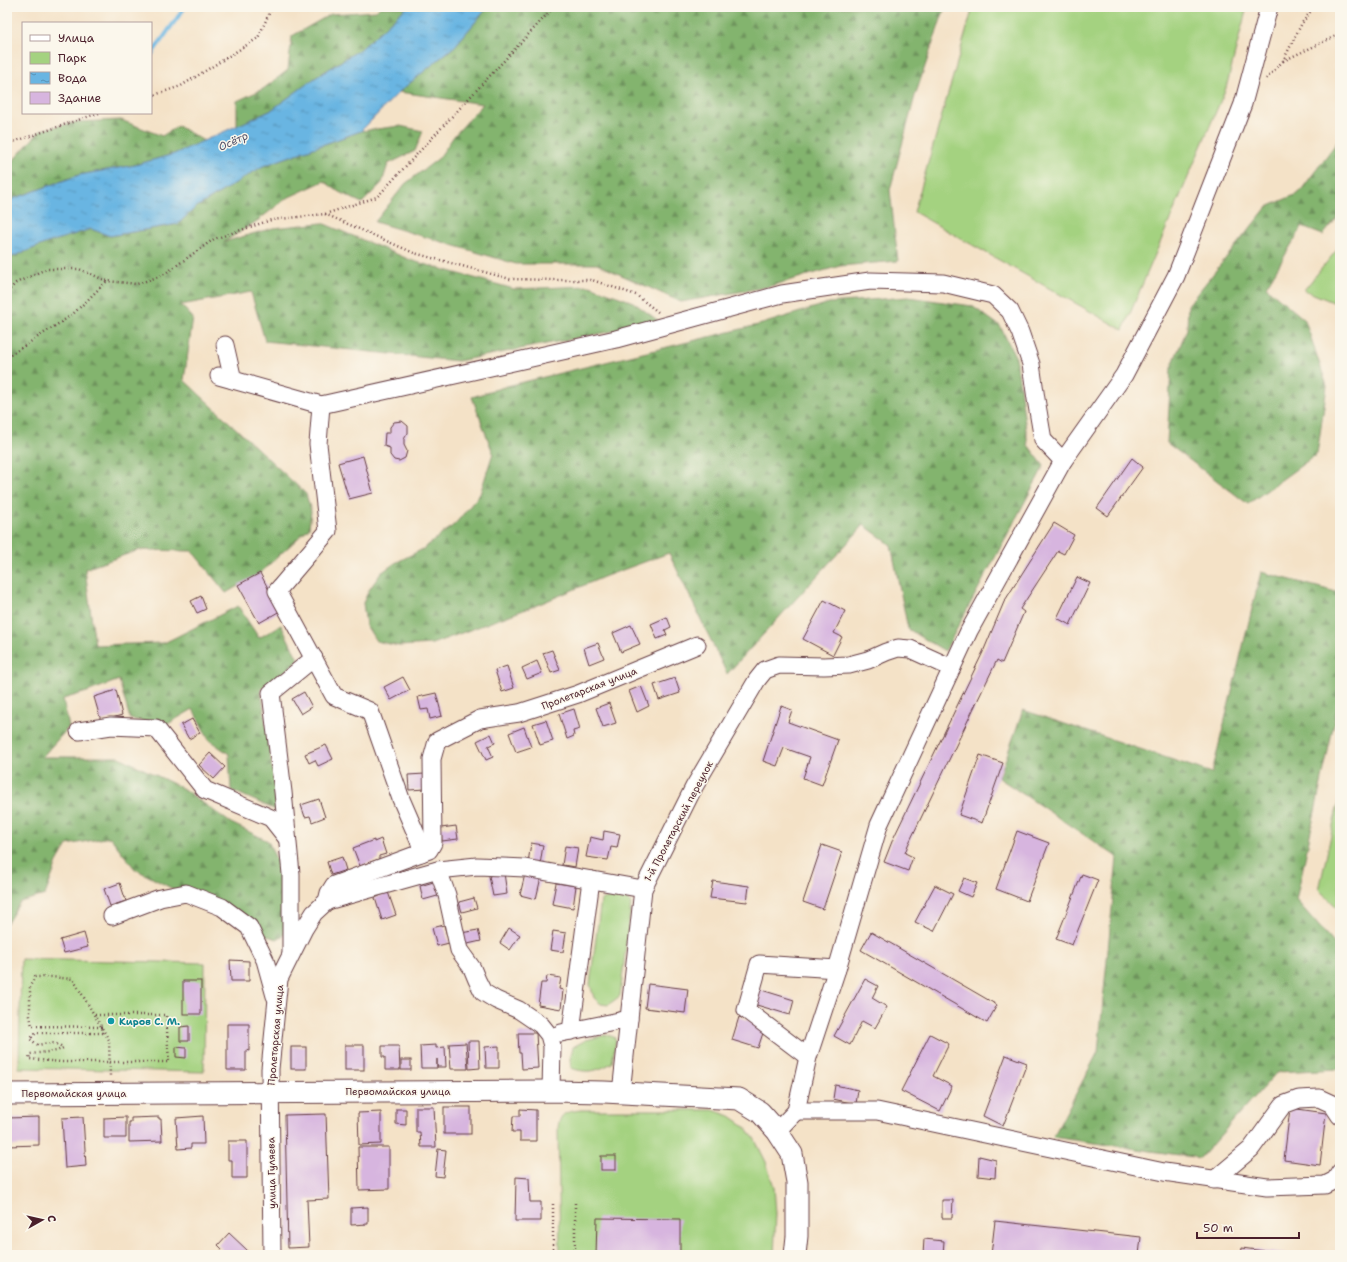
<svg xmlns="http://www.w3.org/2000/svg" width="1347" height="1262" viewBox="0 0 1347 1262" font-family="'Shantell Sans',sans-serif">
  <style>
    .green { fill: #a4d280; stroke: #777856 }
    .forest { fill: url(#forest-firs); stroke: #666a4c }
    .water { fill: url(#water-ripples); stroke: #5a6a86 }
    .lines { fill: none; stroke-linecap: round; stroke-linejoin: round }
    .stream { stroke: #69b5e2; stroke-width: 4 }
    .building { fill: #d7b5df }
    .minor-casing { stroke: #643c42; stroke-width: 19 }
    .major-casing { stroke: #643c42; stroke-width: 23 }
    .path { stroke: #643c42; stroke-width: 2.5; stroke-dasharray: 1 3; stroke-linecap: butt }
    .minor { stroke: #fff; stroke-width: 17 }
    .major { stroke: #fff; stroke-width: 21 }
    .culture-dot { fill: #0f9aa8; stroke: #fbf7ec; stroke-width: 1.5 }
    .labels { text-anchor: middle; stroke-width: 3; stroke-linejoin: round; paint-order: stroke }
    .street-label { font-size: 10px; fill: #4a1f2b; stroke: #fbf7ec }
    .culture-label { font-size: 10px; font-weight: bold; fill: #0d838f; stroke: #fbf7ec; text-anchor: start }
    .water-label { font-size: 11px; font-style: italic; fill: #55546b; stroke: #fbf7ec }
  </style>
  <defs>
    <pattern id="forest-firs" width="22" height="20" patternUnits="userSpaceOnUse"><rect width="22" height="20" fill="#83b46e"/><path d="M5 1l3.5 6h-7zM16 11l3.5 6h-7z" fill="#6d925b"/></pattern>
    <pattern id="water-ripples" width="26" height="14" patternUnits="userSpaceOnUse"><rect width="26" height="14" fill="#69b5e2"/><path d="M2 4q2-2 4 0t4 0M15 11q2-2 4 0t4 0" fill="none" stroke="#5893b7"/></pattern>
  </defs>
  <rect width="100%" height="100%" fill="#fbf7ec"/>
  <filter id="ink" filterUnits="userSpaceOnUse"><feTurbulence type="fractalNoise" baseFrequency=".025" numOctaves="2"/><feDisplacementMap in="SourceGraphic" scale="8" xChannelSelector="R" yChannelSelector="G"/><feConvolveMatrix kernelMatrix="1 2 1 2 8 2 1 2 1" color-interpolation-filters="sRGB"/></filter>
  <filter id="wash" filterUnits="userSpaceOnUse"><feTurbulence type="fractalNoise" baseFrequency=".012" numOctaves="4" result="noise"/><feDisplacementMap in="SourceGraphic" scale="16" xChannelSelector="R" yChannelSelector="G"/><feGaussianBlur stdDeviation="0.9" result="paint"/><feColorMatrix in="noise" values="0 0 0 0 0 0 0 0 0 0 0 0 0 0 0 0 0 1.4 0 .05"/><feComposite in="paint" operator="in"/></filter>
  <g filter="url(#wash)">
    <rect width="100%" height="100%" fill="#f4e2c7"/>
    <g class="green">
      <path d="M973 7H1247L1226 88 1123 330 914 212Z"/>
      <path d="M1340 246V305L1304 290Z"/>
      <path d="M1340 794V910L1319 890Z"/>
      <path d="M623 895 631 904 620 996 608 1005 601 1004 594 998 590 984 601 900 612 896Z"/>
      <path d="M21 959 205 963 204 1072 19 1068Z"/>
      <path d="M606 1035 614 1037 616 1040 612 1063C597 1071 588 1074 571 1068L570 1059 573 1047 586 1040Z"/>
      <path d="M581 1110H713L730 1116 743 1125 754 1138 766 1162 774 1187 776 1213 774 1255H560L558 1128C560 1112 567 1112 581 1110Z"/>
    </g>
    <g class="forest">
      <path d="M380 7H407L362 48 315 78 270 111 237 126V101L263 89 288 70 292 36 331 14 376 11Z"/>
      <path d="M488 7H945L915 96 890 190 898 261 840 266 767 287 681 302 597 264H516L375 222 405 184 439 158 454 136 483 104 399 92 455 46Z"/>
      <path d="M121 120 162 136 178 126 204 141 174 154 135 165 79 175 7 201V167L41 130 77 122Z"/>
      <path d="M400 126 423 131 415 151 388 164 382 183 362 203 339 192 324 181 287 198 257 221 224 242 273 228 322 223 413 261 514 289 590 286 633 302 660 322 458 361 265 341 251 292 181 305 193 318 184 380 306 494 311 511 309 528 260 573 226 593 192 551 139 550 85 569 95 645 164 643 238 606 259 638 281 625 299 661 261 689 278 811 231 790 229 754 209 740 193 709 166 725 130 719 119 680 87 692 63 699 69 727 42 757H119L182 788 231 823 268 841 290 891 286 934 277 939 255 932 135 869 110 837 67 845 58 860 45 895 20 902 7 923V259L47 243 91 229 110 236 178 224 195 208 263 166 361 131Z"/>
      <path d="M1340 138V215L1323 235 1302 227 1266 287 1305 320 1327 386 1317 454 1248 504 1167 443 1171 368 1187 329 1188 305 1267 207 1299 193Z"/>
      <path d="M908 297 972 306 1000 326 1016 358 1028 445 1044 466 945 651 908 629 891 545 864 525 727 674 669 553 606 576 537 605 432 644 399 646 376 641 366 625 363 603 369 590 381 573 395 563 423 549 455 524 480 494 493 453 472 397 507 386 762 324 829 303Z"/>
      <path d="M1261 572 1340 593V695L1296 900 1340 950V1069L1277 1072 1200 1158 1053 1137 1098 1052 1117 857 999 778 1023 710 1212 773Z"/>
    </g>
    <path class="water" d="M407 7H488L455 46 399 92 361 131 263 166 195 208 178 224 110 236 91 229 47 243 7 259V201L79 175 135 165 174 154 270 111 315 78 362 48Z"/>
    <g class="lines">
      <path class="stream" d="M151 55 185 7"/>
    </g>
    <g id="blocks">
      <g class="building">
        <path d="M402 421 408 426V433L404 439V445L407 451 405 458 399 461 394 460 390 455V448L384 446 385 433H390V427L394 422Z"/>
        <path d="M363 456 373 493 349 499 338 463Z"/>
        <path d="M1132 458 1143 467 1108 516 1097 508Z"/>
        <path d="M1054 523 1074 535 1064 554 1058 551 1020 609 1024 612 1002 663 997 660 908 845 905 853 913 857 908 871 884 862 893 839 983 652 1004 602Z"/>
        <path d="M260 573 280 611 259 623 238 585Z"/>
        <path d="M1077 577 1090 583 1070 625 1057 618Z"/>
        <path d="M201 596 206 609 197 613 191 601Z"/>
        <path d="M824 600 845 611 834 633 842 637 833 655 803 639Z"/>
        <path d="M667 617 671 627 665 630 667 635 657 639 651 624Z"/>
        <path d="M631 625 640 644 621 652 613 633Z"/>
        <path d="M598 643 604 658 589 664 584 648Z"/>
        <path d="M552 650 560 670 551 673 543 653Z"/>
        <path d="M537 661 542 673 527 679 522 668Z"/>
        <path d="M507 666 514 688 502 692 495 670Z"/>
        <path d="M403 677 410 690 391 700 384 687Z"/>
        <path d="M675 678 680 693 659 700 654 685Z"/>
        <path d="M641 686 649 706 637 712 629 691Z"/>
        <path d="M116 690 122 715 101 721 94 697Z"/>
        <path d="M304 692 312 707 301 714 292 699Z"/>
        <path d="M436 693 442 716 430 719 428 709 421 710 418 697Z"/>
        <path d="M609 703 616 723 603 727 596 708Z"/>
        <path d="M781 706 792 710 788 722 838 740 822 785 803 778 810 757 784 748 777 766 763 761Z"/>
        <path d="M574 709 580 729 573 731 574 736 567 739 559 714Z"/>
        <path d="M192 719 200 733 189 739 181 725Z"/>
        <path d="M546 720 553 741 540 745 533 724Z"/>
        <path d="M524 727 531 747 516 752 509 733Z"/>
        <path d="M491 734 495 743 488 746 493 757 486 760 477 741Z"/>
        <path d="M326 745 333 759 318 766 315 760 309 763 305 754Z"/>
        <path d="M210 753 225 767 214 779 199 765Z"/>
        <path d="M980 755 1003 763 982 823 959 815Z"/>
        <path d="M425 774 426 789 409 790 408 775Z"/>
        <path d="M319 799 325 817 312 822 310 816 305 817 301 805Z"/>
        <path d="M456 826 458 839 442 841 441 828Z"/>
        <path d="M604 831 620 834 617 848 611 847 608 860 586 857 590 837 603 840Z"/>
        <path d="M1017 831 1049 843 1027 901 996 889Z"/>
        <path d="M381 839 386 854 379 856V859L360 866 353 848 374 840V842Z"/>
        <path d="M531 843 543 845 540 865 528 863Z"/>
        <path d="M822 845 842 852 823 909 803 902Z"/>
        <path d="M565 846 578 848 575 867 562 865Z"/>
        <path d="M342 857 346 870 331 875 327 862Z"/>
        <path d="M504 873 507 894 493 896 489 876Z"/>
        <path d="M525 874 541 877 536 899 520 895Z"/>
        <path d="M1082 874 1098 880 1072 945 1056 939Z"/>
        <path d="M964 878 977 883 971 897 958 891Z"/>
        <path d="M437 881 441 895 423 900 420 886Z"/>
        <path d="M713 881 749 886 747 902 710 898Z"/>
        <path d="M120 883 126 901 110 906 104 889Z"/>
        <path d="M556 883 576 886 573 908 552 904Z"/>
        <path d="M935 885 953 894 934 931 915 922Z"/>
        <path d="M388 892 396 915 382 920 375 898Z"/>
        <path d="M474 898 477 908 462 912 459 902Z"/>
        <path d="M444 925 449 943 437 946 432 928Z"/>
        <path d="M509 928 520 935 510 950 500 943Z"/>
        <path d="M478 930 481 941 463 945 461 933Z"/>
        <path d="M553 931 566 933 563 952 550 950Z"/>
        <path d="M871 932 997 1005 987 1023 861 950Z"/>
        <path d="M84 933 88 947 64 953 60 940Z"/>
        <path d="M230 960 249 961V981H231Z"/>
        <path d="M547 976 561 978 559 989 563 990 561 1009 538 1005 541 983H546Z"/>
        <path d="M865 979 878 986 872 998 887 1007 875 1028 862 1021 850 1045 834 1036Z"/>
        <rect x="183" y="981" width="18" height="33"/>
        <path d="M648 984 688 989 685 1013 645 1008Z"/>
        <path d="M755 988 794 1000 790 1015 750 1003Z"/>
        <path d="M739 1017 748 1020 764 1030 758 1048 732 1040Z"/>
        <path d="M227 1024H249V1051L246 1050V1070H227Z"/>
        <path d="M189 1026V1041H180V1027Z"/>
        <path d="M518 1033H536L538 1068 522 1069 521 1053H519Z"/>
        <path d="M930 1034 949 1044 933 1076 952 1086 940 1111 901 1091Z"/>
        <path d="M468 1041H479L480 1068 469 1069Z"/>
        <path d="M466 1043 468 1069H451L449 1044Z"/>
        <rect x="345" y="1045" width="19" height="25"/>
        <path d="M436 1045V1048L445 1047 446 1067H437V1059V1068H421L420 1046Z"/>
        <path d="M382 1046H399L400 1070H385V1057H382Z"/>
        <path d="M499 1046V1068H486L485 1047Z"/>
        <path d="M176 1047 186 1048V1058L176 1057Z"/>
        <rect x="291" y="1047" width="15" height="22"/>
        <path d="M1006 1055 1027 1063 1003 1126 983 1116Z"/>
        <rect x="401" y="1060" width="10" height="10"/>
        <path d="M835 1085 858 1090 856 1104 833 1099Z"/>
        <path d="M416 1107H434L436 1147H421L420 1132H416Z"/>
        <rect x="444" y="1107" width="27" height="27"/>
        <path d="M1290 1108 1326 1113 1320 1165 1284 1160Z"/>
        <path d="M396 1109H406V1125L396 1124Z"/>
        <path d="M520 1109 536 1110V1141H520V1132H512L513 1116H520Z"/>
        <path d="M381 1112V1144L359 1145 358 1113Z"/>
        <path d="M326 1114 329 1199 307 1200 309 1247 288 1248 285 1115Z"/>
        <path d="M203 1116 204 1144H191V1148L178 1149 176 1118Z"/>
        <path d="M39 1117V1145L7 1146V1118Z"/>
        <path d="M83 1117 86 1166 65 1168 62 1118Z"/>
        <path d="M126 1117V1138H104V1118Z"/>
        <path d="M159 1117V1119H161L162 1141 129 1142V1122H131V1118Z"/>
        <path d="M228 1141H247V1178H232V1160H228Z"/>
        <path d="M358 1147H389V1189L359 1190Z"/>
        <path d="M438 1149 446 1150 443 1177 435 1176Z"/>
        <rect x="601" y="1156" width="15" height="14"/>
        <path d="M979 1156 996 1160 995 1178 978 1176Z"/>
        <path d="M516 1177 529 1178 530 1202H541V1221H515Z"/>
        <path d="M942 1200H953L952 1218H942Z"/>
        <path d="M368 1207V1224L351 1225V1208Z"/>
        <path d="M597 1218 680 1219V1255H596Z"/>
        <path d="M995 1221 1141 1237 1139 1255H991Z"/>
        <path d="M229 1233 247 1250 243 1255H217L222 1249 218 1245Z"/>
        <path d="M924 1239 944 1241 943 1255H923Z"/>
        <path d="M1242 1248 1285 1254V1255H1241Z"/>
      </g>
    </g>
  </g>
  <g filter="url(#ink)">
    <use href="#blocks" fill-opacity="0" stroke="#643c42" stroke-width="1"/>
    <g class="lines">
      <g class="minor-casing">
        <g id="minor">
          <path d="M225 345 233 380"/>
          <path d="M219 376 321 405 616 339 782 294 870 281 943 283 993 295 1010 311 1020 332 1031 364 1036 399 1043 440 1063 461"/>
          <path d="M321 405 318 444 328 531 277 591 334 696 370 711 401 799 420 843 421 853"/>
          <path d="M79 731 111 726 156 728 205 790 271 818 286 837"/>
          <path d="M438 870 447 895 459 950 472 968 477 980 483 992 496 1000 519 1010 541 1025 549 1035 552 1046 551 1091"/>
          <path d="M327 901 438 870 477 866 525 868 643 889"/>
          <path d="M112 916 160 898 186 893 222 907 249 927 265 960 275 996"/>
          <path d="M291 952V874L283 792 271 693 314 658"/>
          <path d="M571 1031 591 880"/>
          <path d="M561 1033 629 1019"/>
          <path d="M808 1057 746 1010 759 964 837 969"/>
          <path d="M621 1093 643 889 694 787 757 680 765 670 779 665 824 666 849 665 868 660 886 652 898 648 910 649 952 668"/>
          <path d="M796 1111H877L1164 1172 1267 1187 1325 1185 1335 1180 1340 1172"/>
          <path d="M777 1131 796 1111 808 1057 837 969 879 825 969 631 1063 461 1124 375 1176 276 1243 104 1269 7"/>
          <path d="M1214 1180 1251 1149 1283 1105 1299 1099 1319 1098 1332 1104 1340 1116"/>
          <path d="M272 1255 270 1069 279 979 304 929 314 913 327 901 329 893 334 885 429 850 433 843 432 759 437 741 480 719 519 713 578 694 697 645"/>
        </g>
      </g>
      <g class="major-casing">
        <path id="major" d="M7 1094 551 1091 604 1092 739 1099 760 1112 777 1131 792 1154 797 1182V1236L795 1255"/>
      </g>
      <g class="path">
        <path d="M1283 61 1340 34"/>
        <path d="M1266 79 1283 61 1302 23 1314 7"/>
        <path d="M151 96 181 86 258 38 272 7"/>
        <path d="M7 144 99 113"/>
        <path d="M325 214 414 253 510 279 552 280H592L636 295 658 312"/>
        <path d="M7 292 16 283 46 269H79L107 281 137 284 163 275 214 239 271 220 325 214 377 197 554 7"/>
        <path d="M7 357 72 315 107 281"/>
        <path d="M95 1015H166L169 1062H61L29 1059 30 1054 57 1051 63 1048C56 1041 47 1043 38 1045L30 1039 36 1033H105"/>
        <path d="M102 1027 32 1026 30 1016V986L35 977H51L73 979 109 1040 110 1076"/>
        <path d="M575 1203V1255"/>
        <path d="M553 1204V1255"/>
      </g>
      <use href="#minor" class="minor"/>
      <use href="#major" class="major"/>
    </g>
  </g>
  <circle class="culture-dot" cx="111" cy="1021" r="4"/>
  <g class="labels">
    <g class="street-label">
      <text transform="translate(589 688) rotate(-21)" y="4">Пролетарская улица</text>
      <text transform="translate(678 821) rotate(-62)" y="4">1-й Пролетарский переулок</text>
      <text transform="translate(275 1035) rotate(-85)" y="4">Пролетарская улица</text>
      <text x="398" y="1095">Первомайская улица</text>
      <text x="74" y="1097">Первомайская улица</text>
      <text transform="translate(271 1173) rotate(-91)" y="4">улица Гуляева</text>
    </g>
    <g class="culture-label">
      <text x="119" y="1025">Киров С. М.</text>
    </g>
    <g class="water-label">
      <text transform="translate(233 141) rotate(-24)" y="4">Осётр</text>
    </g>
  </g>
  <rect width="1347" height="1262" fill="none" stroke="#fbf7ec" stroke-width="24"/>
  <rect x="22" y="22" width="130" height="92" fill="#fbf7ec" stroke="#b4a19f"/>
  <rect x="30" y="35" width="20" height="6" fill="#ffffff" stroke="#b4a19f"/>
  <text x="58" y="42" font-size="12" fill="#4a1f2b">Улица</text>
  <rect x="30" y="52" width="20" height="12" fill="#a4d280" stroke="#b4a19f"/>
  <text x="58" y="62" font-size="12" fill="#4a1f2b">Парк</text>
  <rect x="30" y="72" width="20" height="12" fill="url(#water-ripples)" stroke="#b4a19f"/>
  <text x="58" y="82" font-size="12" fill="#4a1f2b">Вода</text>
  <rect x="30" y="92" width="20" height="12" fill="#d7b5df" stroke="#b4a19f"/>
  <text x="58" y="102" font-size="12" fill="#4a1f2b">Здание</text>
  <g transform="translate(42 1220) rotate(82)" stroke="#fbf7ec" stroke-width="3" paint-order="stroke">
  <path d="M0-3L7 15L0 10L-7 15Z" fill="#4a1f2b"/>
  <text y="-6" font-size="11" font-weight="bold" text-anchor="middle" fill="#4a1f2b">С</text>
  </g>
  <path d="M1197 1232v6h102v-6" fill="none" stroke="#4a1f2b" stroke-width="2"/>
  <text x="1203" y="1232" font-size="12" fill="#4a1f2b" stroke="#fbf7ec" stroke-width="3" paint-order="stroke">50 m</text>
</svg>
